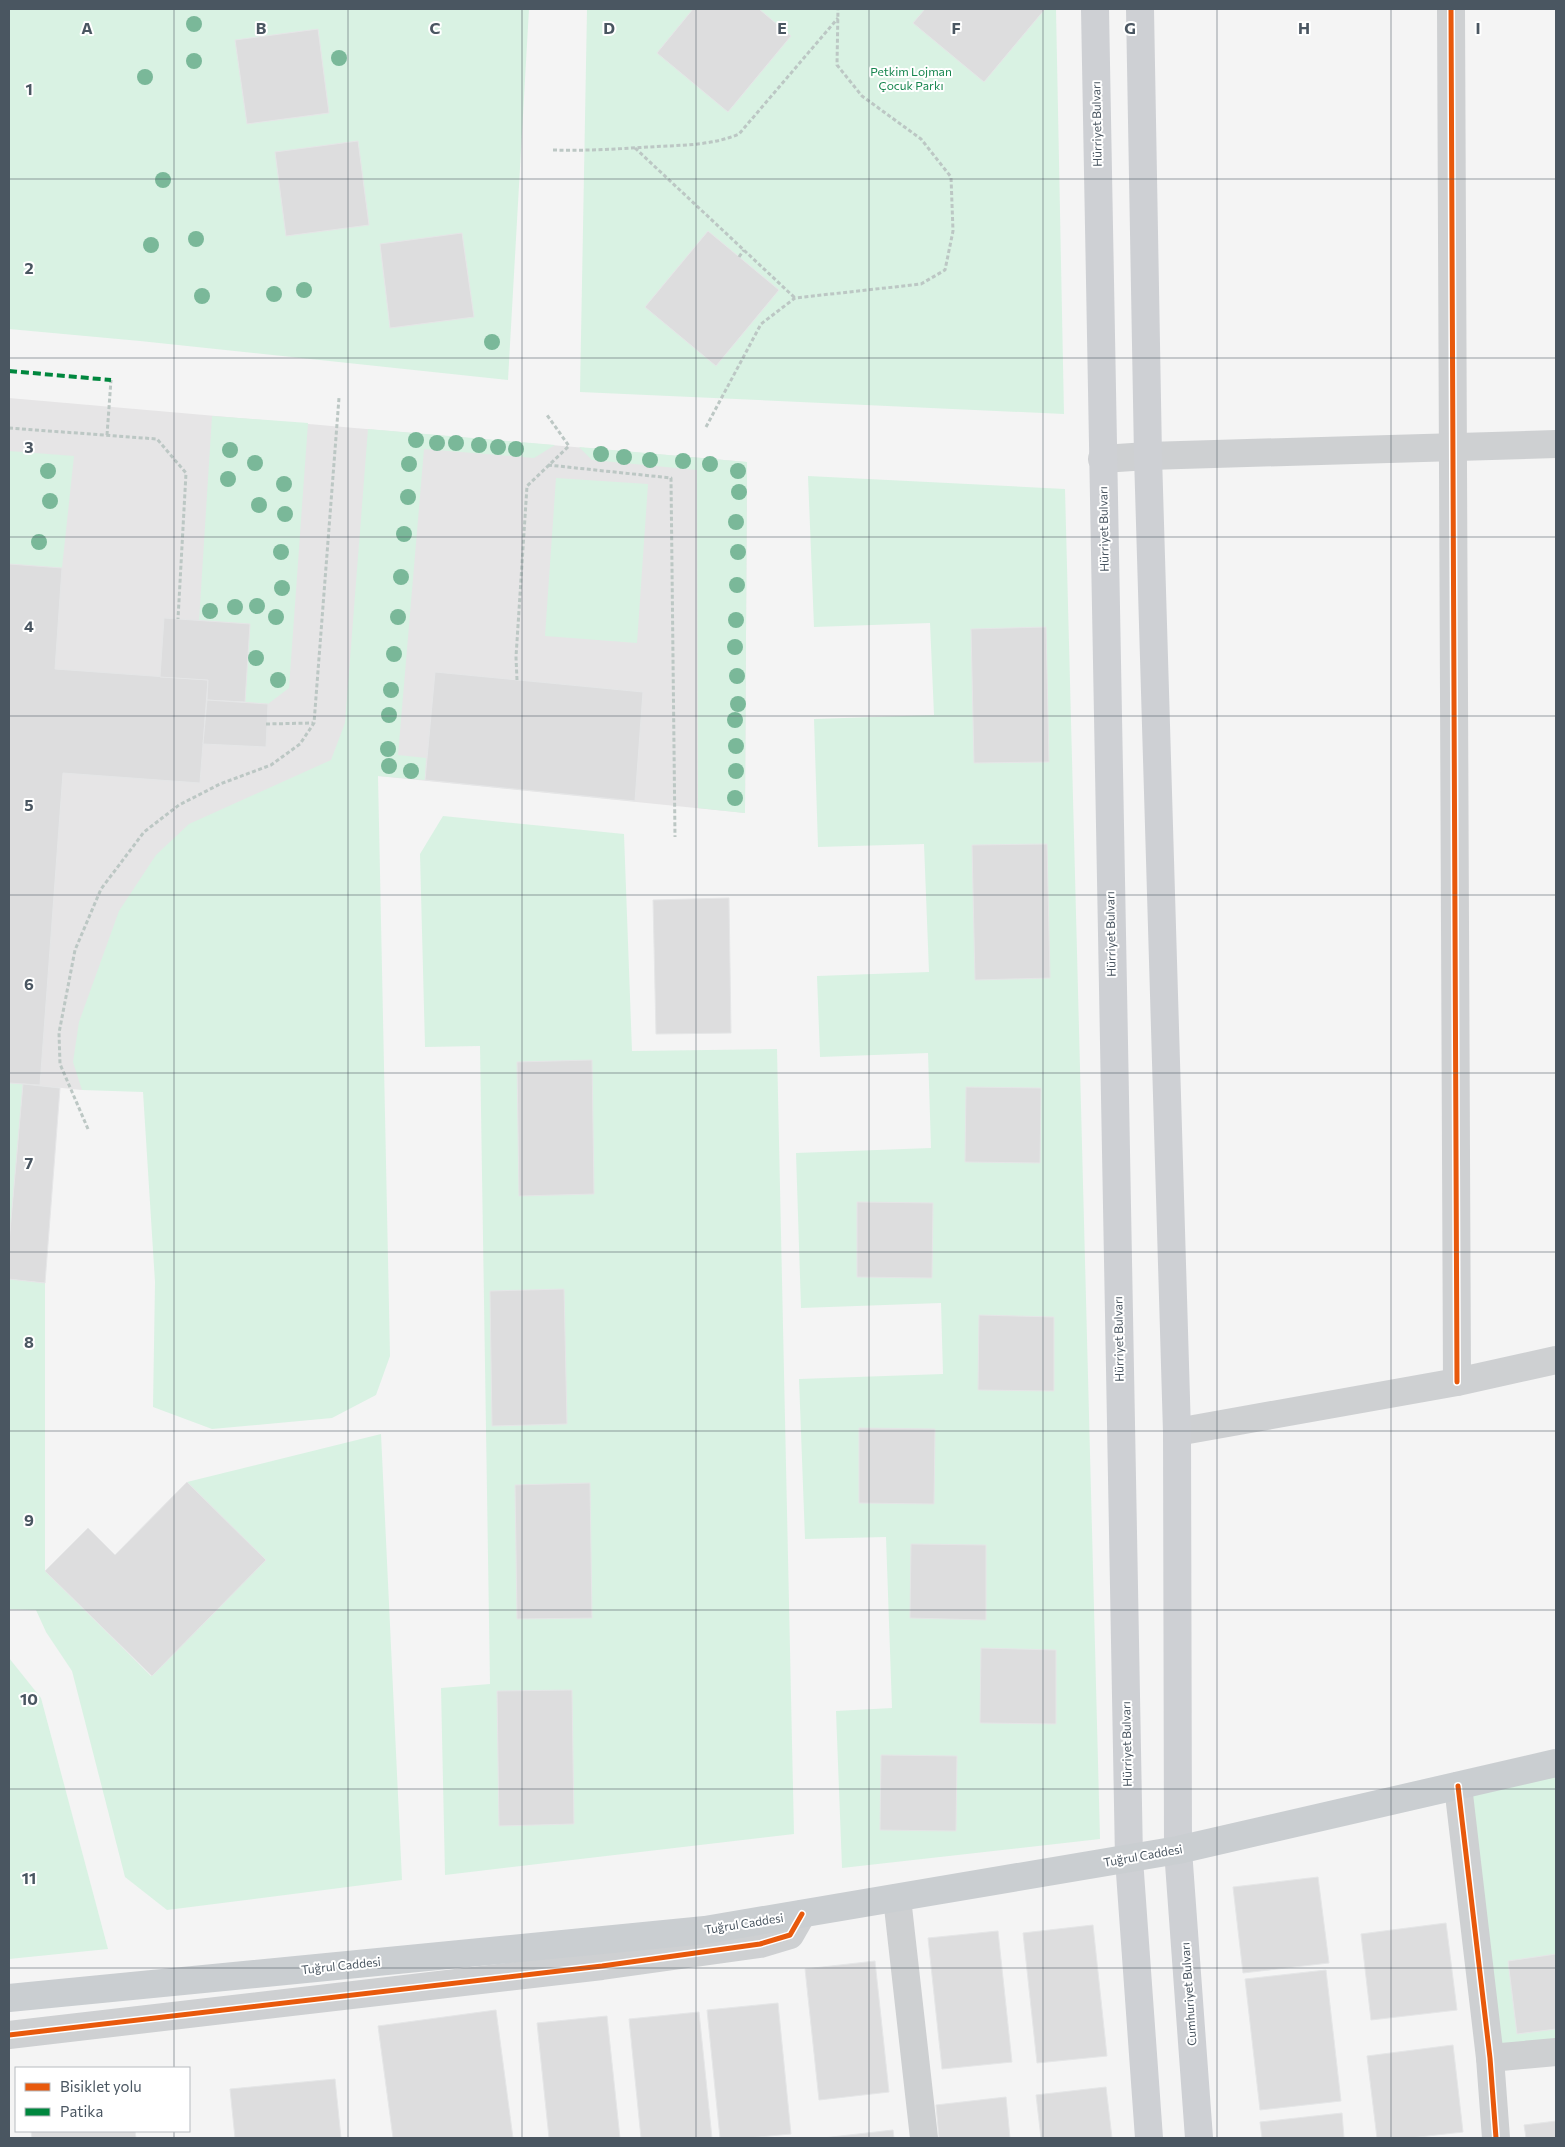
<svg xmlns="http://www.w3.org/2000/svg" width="1565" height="2147" viewBox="0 0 1565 2147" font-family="Commissioner,sans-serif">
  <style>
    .education { fill: #e6e5e6 }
    .green { fill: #d9f2e3 }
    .building { fill: #ddddde; stroke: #e5e6e7 }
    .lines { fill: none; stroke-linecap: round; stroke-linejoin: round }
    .path { stroke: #bcc7c4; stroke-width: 3; stroke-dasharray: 4 2.5; stroke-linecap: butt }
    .minor { stroke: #ced0d2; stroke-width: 28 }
    .secondary { stroke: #ced0d4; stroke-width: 28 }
    .primary { stroke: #caced1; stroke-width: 28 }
    .quiet { stroke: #00873e; stroke-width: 4; stroke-dasharray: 8 4; stroke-linecap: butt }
    .cycleway-casing { stroke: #fff; stroke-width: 8 }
    .cycleway { stroke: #e8590c; stroke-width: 5 }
    .tree { fill: #7ab899 }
    .grid { fill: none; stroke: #4a5661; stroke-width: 1; stroke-opacity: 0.55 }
    .labels { text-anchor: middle; stroke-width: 4; stroke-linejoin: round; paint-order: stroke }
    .park-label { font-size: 12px; fill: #17864f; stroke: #fff }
    .street-label { font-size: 12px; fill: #4a5661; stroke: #fff }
    .grid-label { font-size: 16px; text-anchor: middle; font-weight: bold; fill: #4a5661; stroke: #fff; stroke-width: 4; stroke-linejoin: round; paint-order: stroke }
  </style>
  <rect width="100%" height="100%" fill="#f4f4f4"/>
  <path class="education" d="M9 398 747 462 745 813 378 776 82 1090 23 1084 9 1243Z"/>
  <g class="green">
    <path d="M9 9H529L508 380 140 341 9 329Z"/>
    <path d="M587 9H1056L1064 414 580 392Z"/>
    <path d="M212 416 308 423 289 688 268 704 245 702 250 624 199 621Z"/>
    <path d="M368 429 555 445 534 458 424 449 398 755 426 758 425 780 378 776 390 1356 376 1395 332 1418 212 1429 153 1407 155 1282 143 1092 82 1090 73 1062 79 1022 119 911 156 855 189 824 331 760 345 723Z"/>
    <path d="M579 447 747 462 745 813 698 808 697 470 592 460Z"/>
    <path d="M9 451 74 456 62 568 9 564Z"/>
    <path d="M808 476 1065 489 1100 1839 842 1868 836 1711 892 1708 886 1537 805 1539 799 1379 943 1374 941 1303 801 1308 796 1153 931 1148 928 1053 820 1057 817 976 929 972 924 844 818 847 814 719 934 715 930 623 814 627Z"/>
    <path d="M556 478 648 484 637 643 545 636Z"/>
    <path d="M443 816 624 834 632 1051 777 1049 794 1834 445 1875 441 1688 490 1684 480 1046 425 1047 420 854Z"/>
    <path d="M9 1083 23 1084 9 1243Z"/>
    <path d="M9 1279 45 1283V1571L151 1676 265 1560 187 1482 381 1434 402 1880 167 1910 125 1877 72 1671 46 1632 36 1610 9 1609Z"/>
    <path d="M9 1658 41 1698 108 1949 9 1959Z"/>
    <path d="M1556 1763V2052L1490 2058 1458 1786Z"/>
  </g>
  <g class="building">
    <path d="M693 9H759L791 36 728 112 657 53Z"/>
    <path d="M925 9H1045L984 82 913 23Z"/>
    <path d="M318 29 329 113 247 124 235 40Z"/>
    <path d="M358 141 369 225 286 236 275 152Z"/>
    <path d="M708 231 779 290 716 366 645 307Z"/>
    <path d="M462 233 474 317 390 328 380 244Z"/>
    <path d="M9 564 62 568 55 669 208 680 200 783 63 773 40 1085 9 1083Z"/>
    <path d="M164 618 250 624 245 702 207 700 208 680 160 677Z"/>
    <path d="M1046 627 1049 762 974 763 971 629Z"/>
    <path d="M435 672 643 692 635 801 425 780Z"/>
    <path d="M207 700 268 704 266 747 203 744Z"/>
    <path d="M1047 844 1050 978 975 980 972 845Z"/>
    <path d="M729 898 731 1033 656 1034 653 900Z"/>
    <path d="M592 1060 594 1194 519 1196 517 1062Z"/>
    <path d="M23 1084 60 1088 45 1283 9 1279V1243Z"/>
    <path d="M966 1087 1041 1088 1040 1163 965 1162Z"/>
    <path d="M857 1202 933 1203 932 1278 857 1277Z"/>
    <path d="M564 1289 567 1424 492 1426 490 1291Z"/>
    <path d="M979 1315 1054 1317V1391L978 1390Z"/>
    <path d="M859 1428 935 1429 934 1504 859 1503Z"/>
    <path d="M187 1482 266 1560 152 1676 45 1571 88 1528 115 1555Z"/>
    <path d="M590 1483 592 1618 517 1619 515 1485Z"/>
    <path d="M911 1544 986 1545V1620L910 1618Z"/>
    <path d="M981 1648 1056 1650V1724L980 1723Z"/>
    <path d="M572 1690 574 1824 499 1826 497 1691Z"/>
    <path d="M881 1755 957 1756 956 1831 880 1830Z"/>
    <path d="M1318 1877 1329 1963 1243 1973 1233 1887Z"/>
    <path d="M1446 1923 1457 2010 1371 2020 1361 1934Z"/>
    <path d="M1093 1925 1107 2056 1037 2063 1023 1933Z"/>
    <path d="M998 1931 1012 2062 942 2069 928 1938Z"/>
    <path d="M1556 1954V2029L1517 2034 1508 1961Z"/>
    <path d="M875 1961 889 2092 819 2100 805 1969Z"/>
    <path d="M1326 1970 1341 2101 1260 2110 1245 1979Z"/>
    <path d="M778 2003 791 2134 748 2138H720L707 2010Z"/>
    <path d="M496 2010 513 2138H393L378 2026Z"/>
    <path d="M699 2012 712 2138H641L629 2019Z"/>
    <path d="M607 2016 620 2138H549L537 2023Z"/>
    <path d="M1453 2045 1463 2132 1410 2138H1377L1367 2056Z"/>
    <path d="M335 2079 341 2138H235L230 2089Z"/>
    <path d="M1106 2087 1112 2138H1041L1036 2095Z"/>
    <path d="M1006 2097 1010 2138H939L936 2105Z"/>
    <path d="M1342 2113 1344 2138H1262L1260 2122Z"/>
    <path d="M1556 2121V2138H1526L1524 2125Z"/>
    <path d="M893 2130 894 2138H823Z"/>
    <path d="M31 2131H135L136 2138H32Z"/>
  </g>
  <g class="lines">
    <g class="path">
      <path d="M635 148 795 298"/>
      <path d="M553 150C585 151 617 149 649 147 679 145 711 146 739 134L838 18"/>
      <path d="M739 257 744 250"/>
      <path d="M706 427 761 324 795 298 921 284 945 270 953 231 951 177 921 139 862 96 837 65 838 9"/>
      <path d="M9 428 157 439 186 473 178 619"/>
      <path d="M107 435 111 380"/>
      <path d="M548 465 671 478 675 837"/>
      <path d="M517 680 516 657 527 486 569 446 547 415"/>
      <path d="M266 724 313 723"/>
      <path d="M88 1129 60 1064 59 1033 75 950 101 889 144 832 179 805 220 784 271 765 300 744 314 723 339 398"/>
    </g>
    <g class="minor">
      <path d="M1451 9 1457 1382"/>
      <path d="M1102 459 1148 456 1556 444"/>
      <path d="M1177 1432 1457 1382 1556 1360"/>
      <path d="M1458 1786 1490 2058 1496 2138"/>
      <path d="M897 1898 924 2138"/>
      <path d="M9 2035 602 1966 760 1944 790 1935 802 1914"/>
      <path d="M1490 2058 1556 2052"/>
    </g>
    <g class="secondary">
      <path d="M1095 9 1129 1859 1149 2138"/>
      <path d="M1140 9 1148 456 1177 1432 1178 1850 1199 2138"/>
    </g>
    <path class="primary" d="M9 1998 705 1930 1178 1850 1556 1763"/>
    <path class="quiet" d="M9 371 111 380"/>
    <g class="cycleway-casing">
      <g id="cycleway">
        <path d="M1451 9 1457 1382"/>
        <path d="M1458 1786 1490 2058 1496 2138"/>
        <path d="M9 2035 602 1966 760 1944 790 1935 802 1914"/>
      </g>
    </g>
    <use href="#cycleway" class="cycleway"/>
  </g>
  <g class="tree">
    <circle cx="194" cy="24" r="8"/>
    <circle cx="339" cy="58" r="8"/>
    <circle cx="194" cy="61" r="8"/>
    <circle cx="145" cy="77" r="8"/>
    <circle cx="163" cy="180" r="8"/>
    <circle cx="196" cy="239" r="8"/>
    <circle cx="151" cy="245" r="8"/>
    <circle cx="304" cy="290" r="8"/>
    <circle cx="274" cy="294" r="8"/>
    <circle cx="202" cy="296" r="8"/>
    <circle cx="492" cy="342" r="8"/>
    <circle cx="416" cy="440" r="8"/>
    <circle cx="437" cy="443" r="8"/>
    <circle cx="456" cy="443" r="8"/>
    <circle cx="479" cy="445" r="8"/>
    <circle cx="498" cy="447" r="8"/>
    <circle cx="516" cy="449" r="8"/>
    <circle cx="230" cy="450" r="8"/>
    <circle cx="601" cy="454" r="8"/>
    <circle cx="624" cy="457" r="8"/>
    <circle cx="650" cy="460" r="8"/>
    <circle cx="683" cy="461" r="8"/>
    <circle cx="255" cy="463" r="8"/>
    <circle cx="409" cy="464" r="8"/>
    <circle cx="710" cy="464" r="8"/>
    <circle cx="48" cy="471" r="8"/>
    <circle cx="738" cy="471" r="8"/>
    <circle cx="228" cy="479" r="8"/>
    <circle cx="284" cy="484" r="8"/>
    <circle cx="739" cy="492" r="8"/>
    <circle cx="408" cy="497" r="8"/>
    <circle cx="50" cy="501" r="8"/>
    <circle cx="259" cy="505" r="8"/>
    <circle cx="285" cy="514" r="8"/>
    <circle cx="736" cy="522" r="8"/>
    <circle cx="404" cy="534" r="8"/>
    <circle cx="39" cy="542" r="8"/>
    <circle cx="281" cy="552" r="8"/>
    <circle cx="738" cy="552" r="8"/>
    <circle cx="401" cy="577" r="8"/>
    <circle cx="737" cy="585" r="8"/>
    <circle cx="282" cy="588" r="8"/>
    <circle cx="257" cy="606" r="8"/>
    <circle cx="235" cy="607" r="8"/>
    <circle cx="210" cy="611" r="8"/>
    <circle cx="276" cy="617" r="8"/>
    <circle cx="398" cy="617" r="8"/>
    <circle cx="736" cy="620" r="8"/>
    <circle cx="735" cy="647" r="8"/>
    <circle cx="394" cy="654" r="8"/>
    <circle cx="256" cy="658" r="8"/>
    <circle cx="737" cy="676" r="8"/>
    <circle cx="278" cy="680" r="8"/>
    <circle cx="391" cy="690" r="8"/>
    <circle cx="738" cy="704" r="8"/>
    <circle cx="389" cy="715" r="8"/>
    <circle cx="735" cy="720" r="8"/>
    <circle cx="736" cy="746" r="8"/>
    <circle cx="388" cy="749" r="8"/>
    <circle cx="389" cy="766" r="8"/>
    <circle cx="411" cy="771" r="8"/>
    <circle cx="736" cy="771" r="8"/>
    <circle cx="735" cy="798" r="8"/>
  </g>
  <path class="grid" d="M174 9V2068M348 9V2138M522 9V2138M696 9V2138M869 9V2138M1043 9V2138M1217 9V2138M1391 9V2138M9 179H1556M9 358H1556M9 537H1556M9 716H1556M9 895H1556M9 1073H1556M9 1252H1556M9 1431H1556M9 1610H1556M9 1789H1556M9 1968H1556M174 2131V2138"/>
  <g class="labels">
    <g class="park-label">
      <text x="911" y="76">Petkim Lojman<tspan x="911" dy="14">Çocuk Parkı</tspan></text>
    </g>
    <g class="street-label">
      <text transform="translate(1097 124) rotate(-91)" y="4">Hürriyet Bulvarı</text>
      <text transform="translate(1104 529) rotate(-91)" y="4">Hürriyet Bulvarı</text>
      <text transform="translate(1111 934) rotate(-91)" y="4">Hürriyet Bulvarı</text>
      <text transform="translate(1119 1339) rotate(-91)" y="4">Hürriyet Bulvarı</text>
      <text transform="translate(1127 1744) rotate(-91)" y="4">Hürriyet Bulvarı</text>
      <text transform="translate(1143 1856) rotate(-10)" y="4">Tuğrul Caddesi</text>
      <text transform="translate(744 1924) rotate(-9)" y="4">Tuğrul Caddesi</text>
      <text transform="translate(341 1966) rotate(-6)" y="4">Tuğrul Caddesi</text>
      <text transform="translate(1189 1994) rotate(-94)" y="4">Cumhuriyet Bulvarı</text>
    </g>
  </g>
  <g class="grid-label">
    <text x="87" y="34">A</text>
    <text x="261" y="34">B</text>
    <text x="435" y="34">C</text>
    <text x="609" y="34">D</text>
    <text x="782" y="34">E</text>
    <text x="956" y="34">F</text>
    <text x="1130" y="34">G</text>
    <text x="1304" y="34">H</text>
    <text x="1478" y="34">I</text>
    <text x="29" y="95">1</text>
    <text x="29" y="274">2</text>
    <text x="29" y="453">3</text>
    <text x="29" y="632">4</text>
    <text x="29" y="811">5</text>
    <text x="29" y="990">6</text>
    <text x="29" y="1169">7</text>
    <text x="29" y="1348">8</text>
    <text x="29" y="1526">9</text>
    <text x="29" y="1705">10</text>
    <text x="29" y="1884">11</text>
  </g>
  <rect width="1565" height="2147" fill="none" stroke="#4a5661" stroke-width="20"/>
  <rect x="15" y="2067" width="175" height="65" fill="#ffffff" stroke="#b7bbc0"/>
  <rect x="25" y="2083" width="25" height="8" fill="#e8590c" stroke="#b7bbc0"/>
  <text x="60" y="2092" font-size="15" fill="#4a5661">Bisiklet yolu</text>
  <rect x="25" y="2108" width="25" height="8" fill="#00873e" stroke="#b7bbc0"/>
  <text x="60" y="2117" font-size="15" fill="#4a5661">Patika</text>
</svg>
